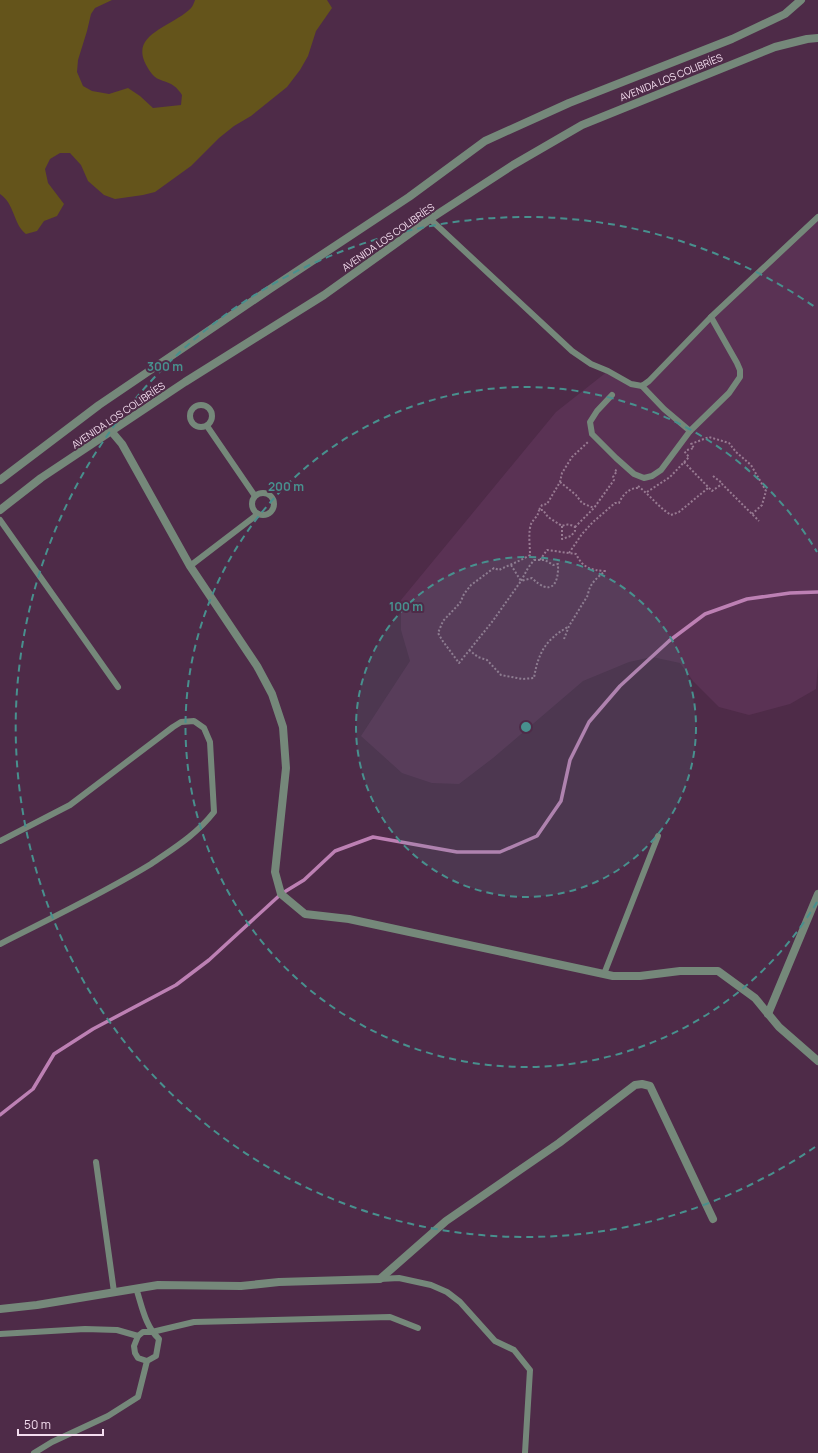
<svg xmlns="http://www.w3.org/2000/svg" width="818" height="1453" viewBox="0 0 818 1453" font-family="Manrope,sans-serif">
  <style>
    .built { fill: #5a3254 }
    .green { fill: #64541b }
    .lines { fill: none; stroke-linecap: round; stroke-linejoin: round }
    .stream { stroke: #bd80b4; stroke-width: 3.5 }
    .path { stroke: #987a92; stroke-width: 2; stroke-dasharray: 2 2; stroke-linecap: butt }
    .service { stroke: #75887a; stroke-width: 6 }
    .minor { stroke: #75887a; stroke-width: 8 }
    .ring { fill: none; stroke: #48908e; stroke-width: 2; stroke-dasharray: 7 5 }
    .labels { text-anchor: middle; stroke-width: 4; stroke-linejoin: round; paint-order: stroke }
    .street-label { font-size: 10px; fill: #f4ddef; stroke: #4e2b48 }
    .centre { fill: #48908e; stroke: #4e2b48; stroke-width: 2 }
    .ring-label { font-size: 12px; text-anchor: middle; font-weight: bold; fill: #48908e; stroke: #4e2b48; stroke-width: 4; stroke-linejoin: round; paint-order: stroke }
  </style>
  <rect width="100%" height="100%" fill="#4e2b48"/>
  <path class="built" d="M818 217V666L816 689 790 704 749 715 719 707 693 681 680 663 652 657 629 662 583 681 493 758 459 784 432 783 402 773 361 736 410 661 401 630V600L556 412 608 371 642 386Z"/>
  <path class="green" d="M0 0H112L95 8 91 14 87 31 78 60 77 72 83 86 92 91 109 94 128 88 140 96 153 108 181 105 182 95C180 92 177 88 174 86 168 81 157 81 152 74 123 36 166 30 189 10 192 8 194 3 195 0H327L332 8 316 31 308 56 300 70 287 87 251 116 234 126 219 138 191 166 155 192 143 195 115 199 104 195 88 181 81 165 70 153H60L50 159 45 169 48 183 64 204 57 216 44 221 37 231 26 234C13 224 15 204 0 194Z"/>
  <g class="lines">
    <path class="stream" d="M0 1115 33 1089 54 1054 93 1029 176 985 209 960 281 894 304 880 335 851 373 837 457 852H500L537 836 561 801 570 760 589 722 620 686 669 641 705 614 747 599 790 593 818 592"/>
    <g class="path">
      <path d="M687 450 694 448 691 444 709 437 729 443 736 452 751 465 766 491 762 505 752 514"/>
      <path d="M684 462 712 491 722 484 759 521"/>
      <path d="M713 476 722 483"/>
      <path d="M560 482 576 495 582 503 594 508"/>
      <path d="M638 486C650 495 658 507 671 515L679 512 708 488"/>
      <path d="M647 492 670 477 689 457 684 451"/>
      <path d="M562 526V539L571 536 575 531V527C570 524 567 524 562 526L548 517 543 510H539L542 505 547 504 560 482 562 473 572 457 588 442"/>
      <path d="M575 527 594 508 614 480 613 477 617 471 615 470"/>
      <path d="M569 553 582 534 593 522 615 503H619C623 494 630 487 640 488"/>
      <path d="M534 560H545L553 565 558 564C559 586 550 596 532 578L521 581 528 568Z"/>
      <path d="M540 560 547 550 576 554C583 568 590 570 605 571 597 578 589 584 588 595L569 626 564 639"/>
      <path d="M511 565 521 581 492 622 459 663 442 640 438 633 443 621 460 603 464 594 471 585 494 568 499 570C509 565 520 561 530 555 530 545 528 533 531 524 534 518 538 517 539 510"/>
      <path d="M469 650 478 657 487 660 501 675 522 679 534 678C538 653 546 639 568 627"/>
    </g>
    <g class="service">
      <path d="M430 219 572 351 591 364 608 371 631 384 642 386 649 381 711 317 818 217"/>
      <path d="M642 386 664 409 690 431"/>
      <path d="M612 395 597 411 590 422 592 434 616 458 634 474 644 478 652 476 661 470 690 431 729 393 740 377V370L737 363 711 317"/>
      <circle cx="201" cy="416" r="11"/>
      <path d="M207 426 255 496"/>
      <circle cx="263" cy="504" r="11"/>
      <path d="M0 520 118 687"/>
      <path d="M190 566 258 514"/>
      <path d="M0 841 70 805 173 727 181 722 194 721 204 728 210 742 214 812C196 835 174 848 151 864 102 894 51 918 0 944"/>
      <path d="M604 974 658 836"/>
      <path d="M96 1162 114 1292"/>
      <path d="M380 1279 399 1278 431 1285 447 1292 460 1302 495 1341 514 1350 530 1370 525 1453"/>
      <path d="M0 1334 85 1329 117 1330 138 1336"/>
      <path d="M147 1361 138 1358 135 1353 134 1346 138 1336 143 1332H152L194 1322 390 1317 418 1328"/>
      <path d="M34 1453 52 1442 108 1416 138 1397 147 1361 156 1356 159 1339C145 1326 142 1306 136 1288"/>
    </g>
    <g class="minor">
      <path d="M111 431 122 444 190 566 257 666 272 694 283 727 286 768 275 872 281 894 305 914 349 919 613 976H640L680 971H718L755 998 779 1027 818 1061"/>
      <path d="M0 480 99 405 270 289 409 197 485 141 569 103 732 39 785 14 801 0"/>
      <path d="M0 510 41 478 185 382 324 295 430 219 513 165 582 125 775 47 807 39 818 38"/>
      <path d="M768 1014 818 894"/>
      <path d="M0 1309 37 1305 158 1285 241 1286 279 1282 380 1279 446 1221 559 1143 635 1085 642 1084 650 1086 713 1219"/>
    </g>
  </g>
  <circle cx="526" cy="727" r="170" fill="#48908e" fill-opacity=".12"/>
  <g class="ring">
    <circle cx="526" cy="727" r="170"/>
    <path d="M817 902A340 340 0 1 1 817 552"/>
    <path d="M815 1147A510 510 0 1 1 815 307"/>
  </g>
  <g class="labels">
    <g class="street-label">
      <text transform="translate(671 77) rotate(-22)" y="4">AVENIDA LOS COLIBRÍES</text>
      <text transform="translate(388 237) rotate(-35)" y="4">AVENIDA LOS COLIBRÍES</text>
      <text transform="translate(118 415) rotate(-34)" y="4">AVENIDA LOS COLIBRÍES</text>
    </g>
  </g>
  <circle cx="526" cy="727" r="6" class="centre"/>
  <g class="ring-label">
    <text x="165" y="371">300 m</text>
    <text x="286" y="491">200 m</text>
    <text x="406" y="611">100 m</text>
  </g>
  <path d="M18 1429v6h85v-6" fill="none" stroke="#f4ddef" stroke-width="2"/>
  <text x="24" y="1429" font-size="12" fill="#f4ddef" stroke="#4e2b48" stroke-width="3" paint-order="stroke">50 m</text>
</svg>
